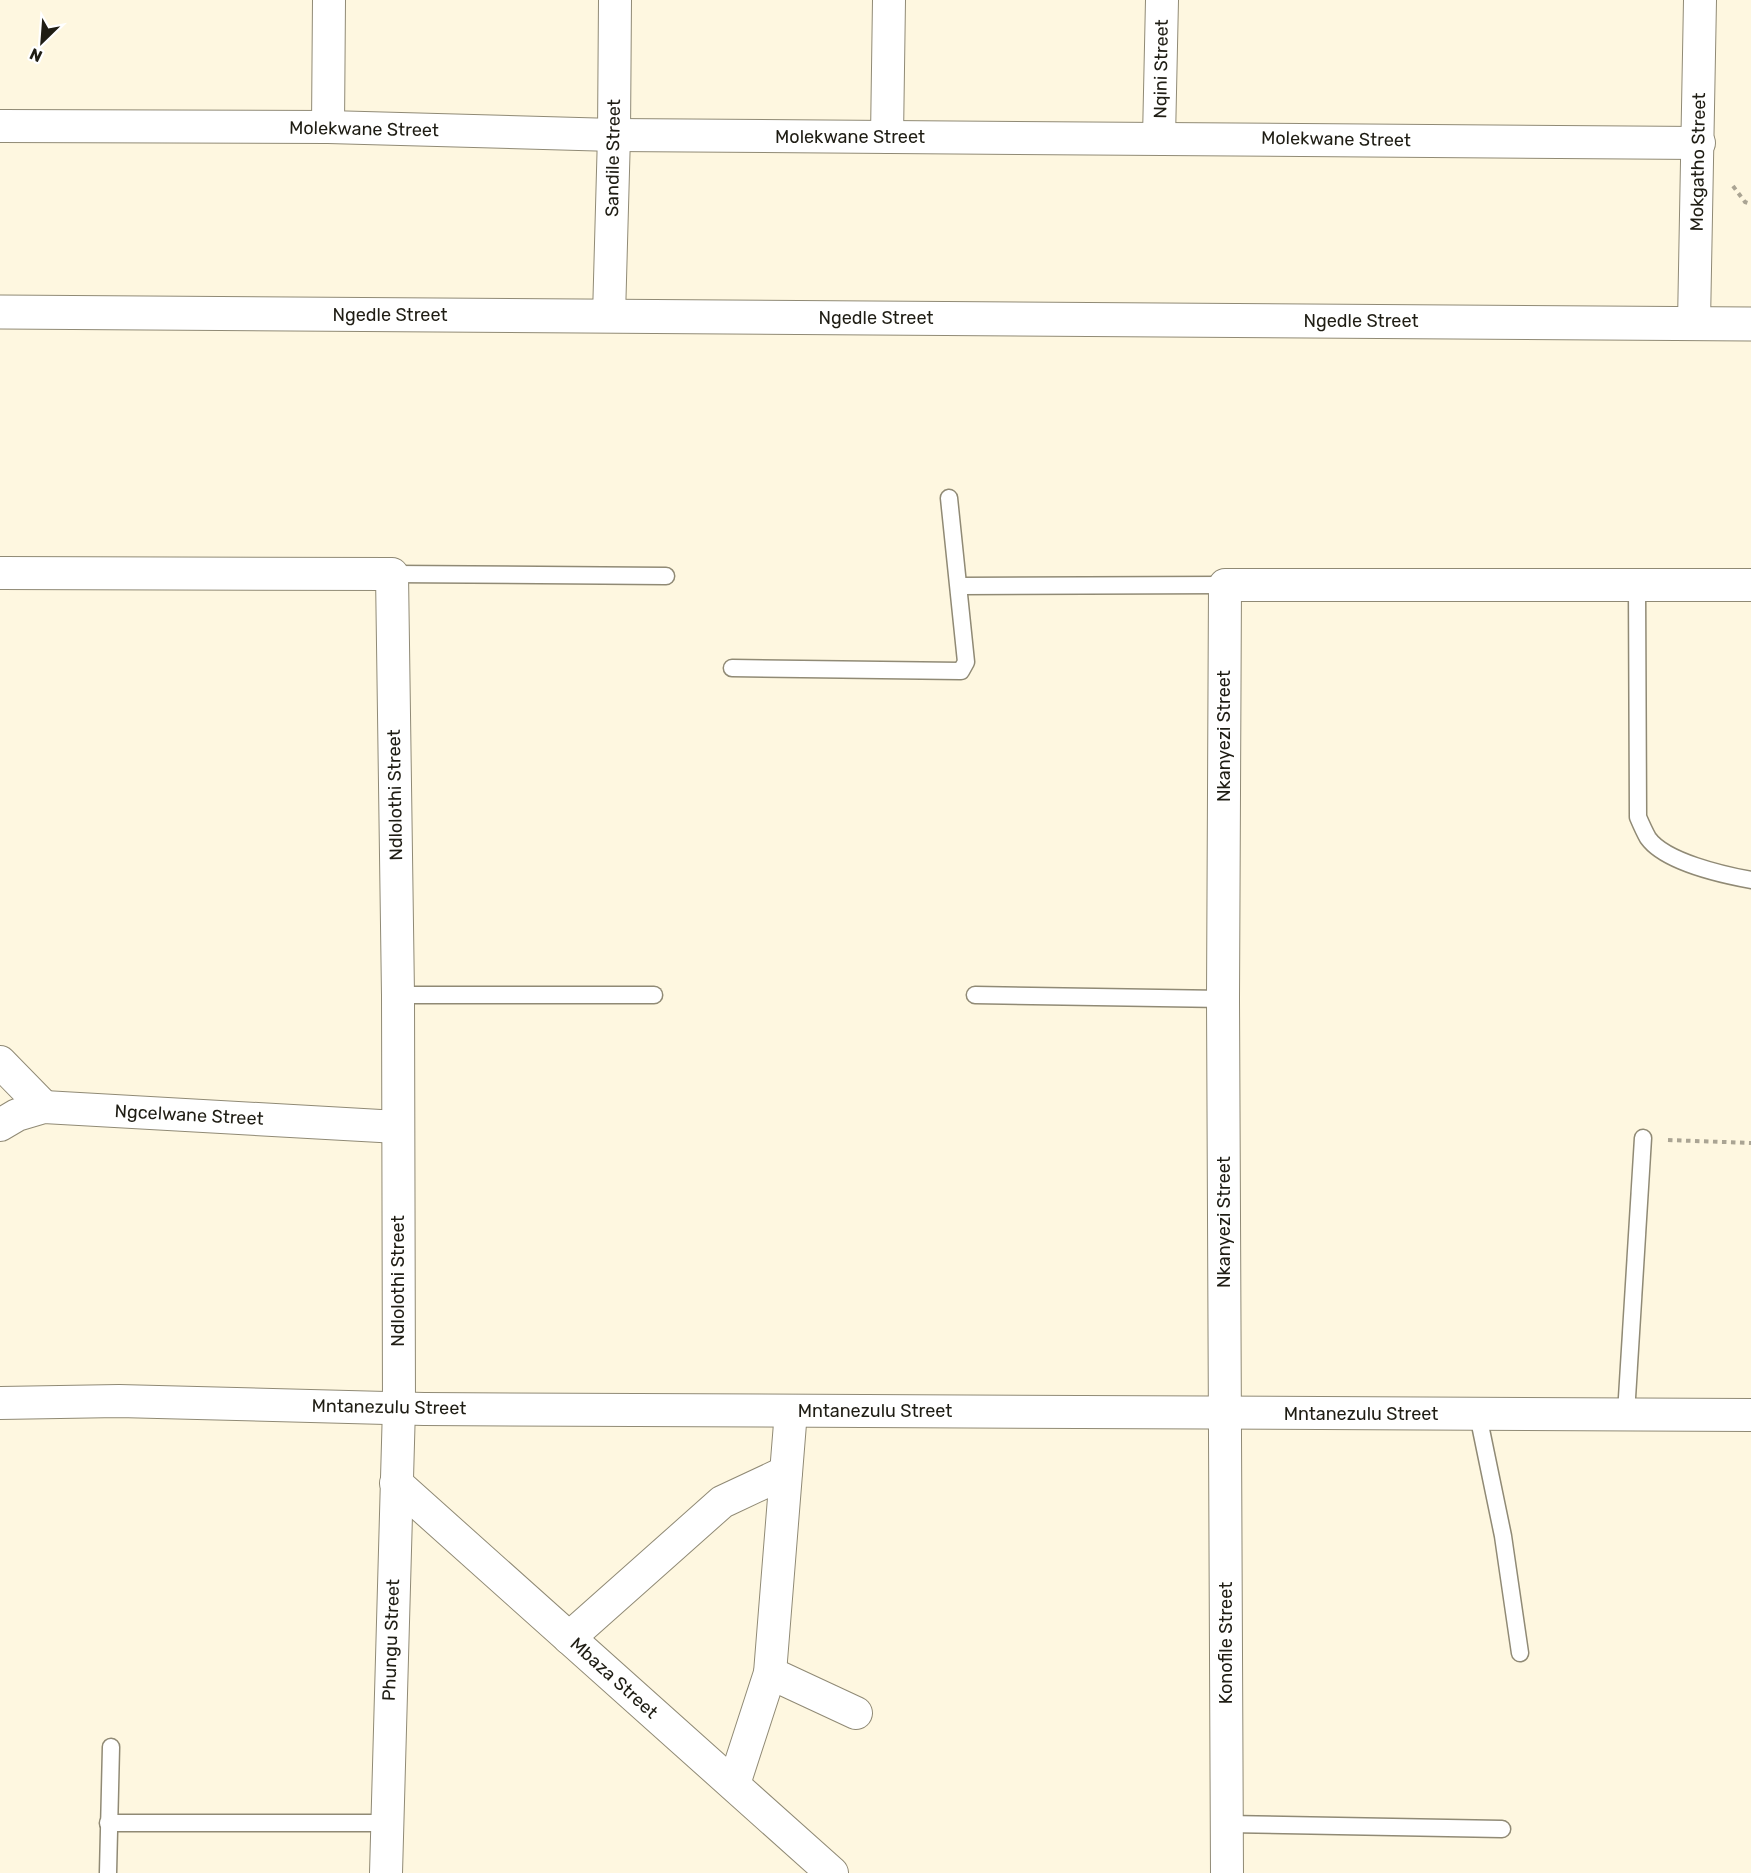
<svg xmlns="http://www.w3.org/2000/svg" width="1751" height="1873" viewBox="0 0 1751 1873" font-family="Rubik,sans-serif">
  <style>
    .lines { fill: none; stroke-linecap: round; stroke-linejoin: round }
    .service-casing { stroke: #908a75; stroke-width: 19 }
    .minor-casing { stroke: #908a75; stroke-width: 34 }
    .tertiary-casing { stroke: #908a75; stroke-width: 35 }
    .path { stroke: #aaa493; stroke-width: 4; stroke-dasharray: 4.5 4.5; stroke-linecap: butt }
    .service { stroke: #fff; stroke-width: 16 }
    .minor { stroke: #fff; stroke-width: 32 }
    .tertiary { stroke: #fff; stroke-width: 33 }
    .labels { text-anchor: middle; stroke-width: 5; stroke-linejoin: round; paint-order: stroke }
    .street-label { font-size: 18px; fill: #1f1d14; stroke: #fff }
  </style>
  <rect width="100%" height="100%" fill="#fef7e0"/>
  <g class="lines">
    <g class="service-casing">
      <g id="service">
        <path d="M392 574 666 576"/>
        <path d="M1637 585 1638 817C1641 824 1644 831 1648 838 1665 862 1724 875 1751 880"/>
        <path d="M960 586 1225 585"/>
        <path d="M732 668 961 671 966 662 949 498"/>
        <path d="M398 995H654"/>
        <path d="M975 995 1223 999"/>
        <path d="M1626 1414 1643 1138"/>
        <path d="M1478 1415 1503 1536 1520 1653"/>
        <path d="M108 1823H386"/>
        <path d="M1227 1824 1502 1829"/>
        <path d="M108 1873 111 1747"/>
      </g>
    </g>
    <g class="minor-casing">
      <g id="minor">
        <path d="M0 126 328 127 614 135 1699 143"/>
        <path d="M328 127 329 0"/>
        <path d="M887 137 889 0"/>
        <path d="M1159 138 1162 0"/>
        <path d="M609 316 614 135 615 0"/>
        <path d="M1694 323 1700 0"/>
        <path d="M0 573 392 574 398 995 399 1407 386 1873"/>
        <path d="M0 1062 44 1107"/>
        <path d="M0 1125 17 1115 44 1107 398 1127"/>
        <path d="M0 1403 119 1401 424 1409 1751 1415"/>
        <path d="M396 1483 832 1873"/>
        <path d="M569 1638 722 1502 786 1472"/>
        <path d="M770 1673 856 1713"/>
        <path d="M734 1784 770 1673 791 1411"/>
        <path d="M1227 1873 1223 999 1225 585H1751"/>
      </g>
    </g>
    <g class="tertiary-casing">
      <path id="tertiary" d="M0 312 1751 324"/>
    </g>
    <g class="path">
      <path d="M1733 186 1745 202 1751 204"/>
      <path d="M1668 1140 1751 1143"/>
    </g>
    <use href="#service" class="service"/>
    <use href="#minor" class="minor"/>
    <use href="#tertiary" class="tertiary"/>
  </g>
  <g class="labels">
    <g class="street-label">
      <text transform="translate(1161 69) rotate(-89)" y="6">Nqini Street</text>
      <text transform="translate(364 129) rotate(1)" y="6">Molekwane Street</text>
      <text x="850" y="143">Molekwane Street</text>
      <text transform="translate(1336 139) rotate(1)" y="6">Molekwane Street</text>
      <text transform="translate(613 158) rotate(-89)" y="6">Sandile Street</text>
      <text transform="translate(1698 162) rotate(-89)" y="6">Mokgatho Street</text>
      <text x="390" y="321">Ngedle Street</text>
      <text x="876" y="324">Ngedle Street</text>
      <text x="1361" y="327">Ngedle Street</text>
      <text transform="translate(1224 736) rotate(-90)" y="6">Nkanyezi Street</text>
      <text transform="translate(395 795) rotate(-91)" y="6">Ndlolothi Street</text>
      <text transform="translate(189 1115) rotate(3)" y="6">Ngcelwane Street</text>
      <text transform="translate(1224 1222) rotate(-90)" y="6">Nkanyezi Street</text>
      <text transform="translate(398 1281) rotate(-90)" y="6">Ndlolothi Street</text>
      <text transform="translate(389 1407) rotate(1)" y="6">Mntanezulu Street</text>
      <text x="875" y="1417">Mntanezulu Street</text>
      <text x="1361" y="1420">Mntanezulu Street</text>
      <text transform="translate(391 1640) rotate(-88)" y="6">Phungu Street</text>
      <text transform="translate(1226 1643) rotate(-90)" y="6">Konofile Street</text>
      <text transform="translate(614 1678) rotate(42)" y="6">Mbaza Street</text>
    </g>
  </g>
  <g transform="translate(42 42) rotate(205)" stroke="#ffffff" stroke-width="4.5" paint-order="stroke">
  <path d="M0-4.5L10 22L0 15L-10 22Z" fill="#1f1d14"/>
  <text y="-9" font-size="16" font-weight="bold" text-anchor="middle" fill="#1f1d14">N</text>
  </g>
</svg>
